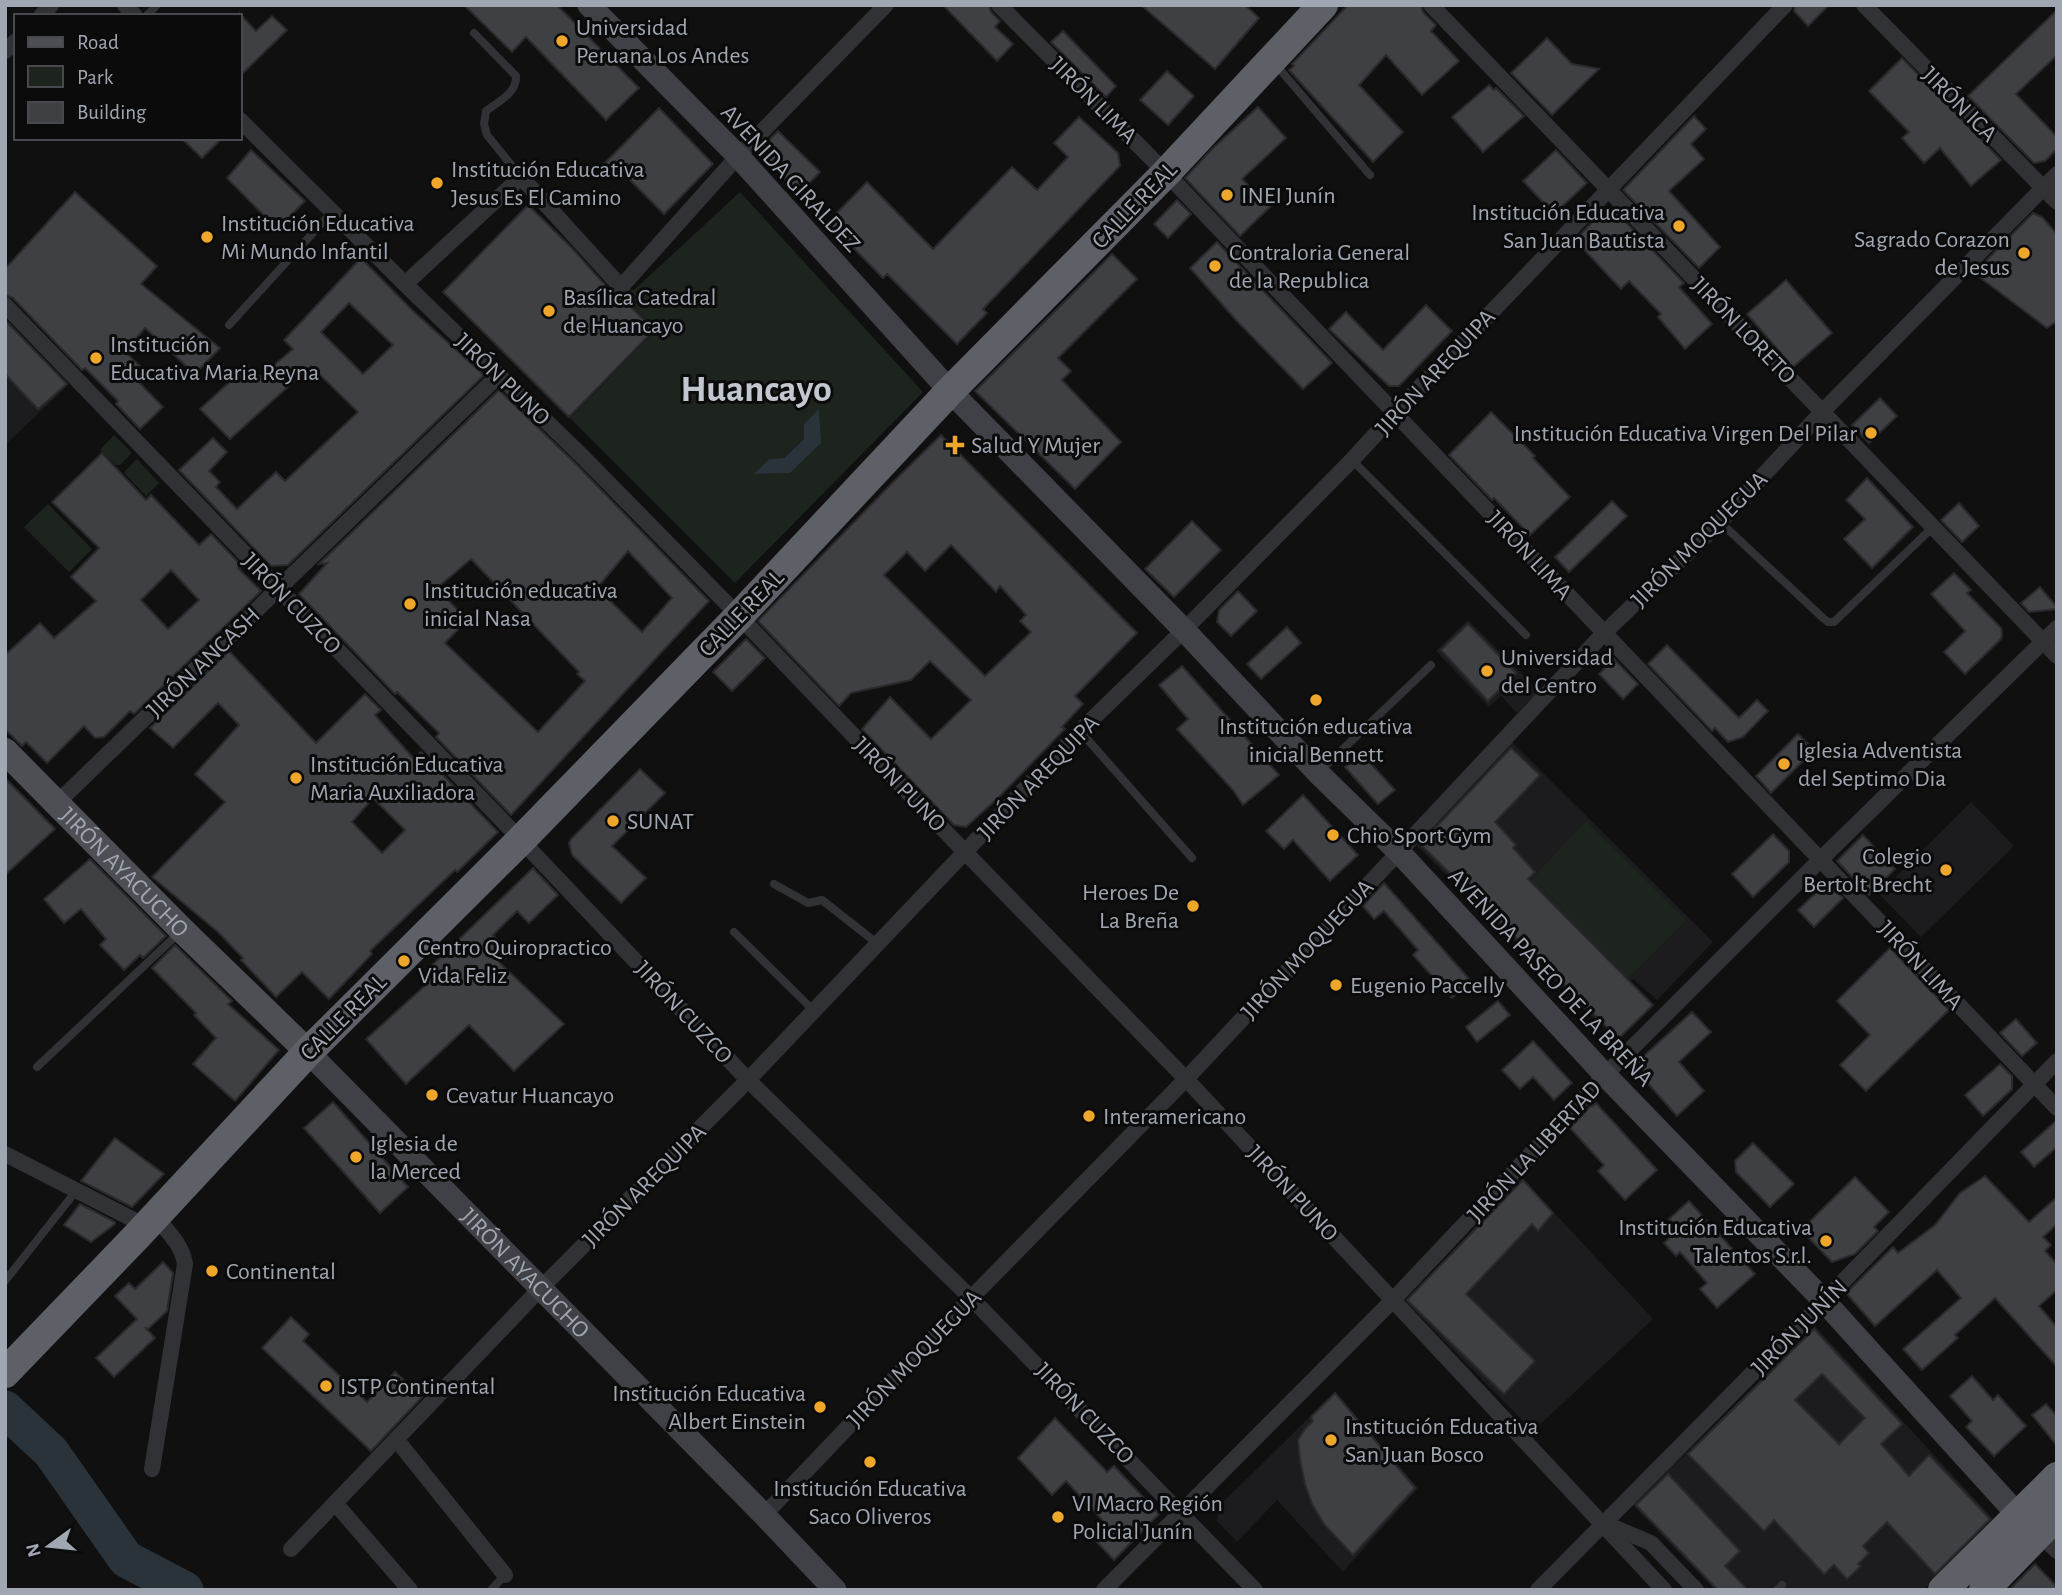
<svg xmlns="http://www.w3.org/2000/svg" width="2062" height="1595" viewBox="0 0 2062 1595" font-family="'Alegreya Sans',sans-serif">
  <style>
    .built { fill: #1c1c1e }
    .green { fill: #1c241d; fill-rule: evenodd }
    .water { fill: #2a3339 }
    .lines { fill: none; stroke-linecap: round; stroke-linejoin: round }
    .river { stroke: #2a3339; stroke-width: 37 }
    .building { fill: #3f4044; stroke: #2a2a2d; stroke-width: 2; fill-rule: evenodd }
    .lane { stroke: #313236; stroke-width: 8 }
    .street { stroke: #313236; stroke-width: 16 }
    .secondary { stroke: #3f4146; stroke-width: 23 }
    .primary { stroke: #4d4f55; stroke-width: 26 }
    .highway { stroke: #5d6067; stroke-width: 30 }
    .poi-dot { fill: #eea72b; stroke: #0b0b0c; stroke-width: 2.5 }
    .labels { text-anchor: middle; stroke-width: 6; stroke-linejoin: round; paint-order: stroke }
    .poi-label { font-size: 24px; fill: #a1a7b2; stroke: #0b0b0c; text-anchor: start }
    .street-label { font-size: 24px; fill: #a1a7b2; stroke: #0b0b0c }
    .town-label { font-size: 38px; font-weight: bold; fill: #c2c6ce; stroke: #0b0b0c }
  </style>
  <rect width="100%" height="100%" fill="#101011"/>
  <g class="built">
    <path d="M5 321 67 386 5 445Z"/>
    <path d="M1468 620 1539 691 1517 713 1501 696 1489 707 1436 651Z"/>
    <path d="M1511 741 1713 942 1657 1000 1633 979 1594 1019 1413 842Z"/>
    <path d="M1971 802 2014 846 1921 937 1879 894Z"/>
    <path d="M1522 1178 1653 1319 1533 1431 1405 1301Z"/>
    <path d="M1815 1326 1993 1519 1924 1590H1715L1633 1505Z"/>
    <path d="M1335 1392 1418 1488 1343 1572 1277 1500 1237 1542 1217 1521 1218 1507Z"/>
  </g>
  <g class="green">
    <path d="M740 192 923 392 735 583 570 418 656 330 613 288 634 290ZM804 439 790 473 755 474 769 459 784 458Z"/>
    <path d="M114 435 132 453 120 465H116L100 450Z"/>
    <path d="M137 459 159 483 146 496 125 474V471Z"/>
    <path d="M48 504 92 549 69 572 24 527Z"/>
    <path d="M1586 821 1686 920 1628 978 1531 880Z"/>
  </g>
  <path class="water" d="M819 409 821 443 790 473 754 474 769 459 784 458 804 439V424Z"/>
  <g class="lines">
    <path class="river" d="M5 1409 51 1452 126 1559 185 1590"/>
  </g>
  <g class="building">
    <path d="M464 5H557L639 88 606 120 526 37 512 52Z"/>
    <path d="M943 5H989L991 12 1000 21 995 27 1013 44 997 61Z"/>
    <path d="M1141 5H1245L1259 18 1215 69Z"/>
    <path d="M1348 5H1421L1423 12 1436 25 1431 31 1459 61 1422 95 1386 55 1359 85 1403 132 1373 162 1289 70 1294 66 1292 64Z"/>
    <path d="M1795 5H1829L1808 26 1794 11Z"/>
    <path d="M2057 10V55L2016 94 2057 137V149L2045 161 2034 163 1968 96Z"/>
    <path d="M240 14 256 31 272 16 287 30 240 76Z"/>
    <path d="M1063 31 1116 86 1106 97 1051 42Z"/>
    <path d="M1547 38 1572 64 1599 69 1552 115 1511 73Z"/>
    <path d="M1902 58 2001 160 1971 186 1940 148 1924 163 1902 138 1909 132 1869 91Z"/>
    <path d="M1167 71 1194 96 1168 125 1140 100Z"/>
    <path d="M1489 85 1494 90 1496 88 1524 116 1483 152 1452 117Z"/>
    <path d="M1258 107 1286 138 1242 179 1270 207 1240 236 1185 178 1213 148Z"/>
    <path d="M659 108 713 164 664 214 623 173 618 178 604 164Z"/>
    <path d="M1694 116 1706 129 1691 144 1704 159 1669 191 1720 247 1699 268 1623 190Z"/>
    <path d="M1079 117 1118 153 1120 166 983 309 987 313 957 344 887 274 883 278 828 222 867 182 933 249 1012 167 1037 190 1068 157 1054 143Z"/>
    <path d="M778 131 820 172 799 194 757 152Z"/>
    <path d="M181 138H222L202 158Z"/>
    <path d="M251 150 305 201 277 229 227 178Z"/>
    <path d="M1556 150 1587 183 1554 214 1523 181Z"/>
    <path d="M75 192 157 266 141 284 220 348 195 374 145 328 125 352 140 366 131 374 163 407 140 429 116 404 118 401 85 368 82 370 13 298 5 295V269Z"/>
    <path d="M1177 200 1191 214 1168 238 1154 224Z"/>
    <path d="M528 205 571 247 613 294 621 297 654 330 569 417 443 292Z"/>
    <path d="M1604 210 1617 213 1684 283 1679 287 1712 324 1685 349 1658 317 1661 314 1629 281 1621 289 1575 240Z"/>
    <path d="M2033 213 2042 217 2057 234V321L2047 328 1974 273Z"/>
    <path d="M1217 242 1332 363 1303 389 1235 319 1190 268Z"/>
    <path d="M1112 254 1137 279 1058 358 1071 371 1062 380 1121 442 1075 489 975 391Z"/>
    <path d="M361 258 412 310 484 375 288 565 271 566 179 470 213 438 227 452 209 471 220 482 216 487 237 509 276 472 285 481 358 412 311 366 230 439 200 409 247 366 260 377 293 349 284 340ZM349 303 393 345 363 374 321 332Z"/>
    <path d="M1786 280 1832 333 1793 367 1747 314Z"/>
    <path d="M1426 305 1452 331 1399 386H1389L1329 329 1346 312 1383 350Z"/>
    <path d="M5 320 67 384 38 409 5 374Z"/>
    <path d="M499 390 576 464 709 601 511 815 436 737 439 733 397 692 395 694 299 594 327 563 319 564ZM628 551 672 598 642 632 597 588ZM471 559 579 672 577 674 585 681 538 732 445 643 467 620 437 588Z"/>
    <path d="M1880 398 1897 416 1869 443 1852 425Z"/>
    <path d="M1491 412 1535 456 1533 458 1570 497 1530 535 1494 498 1492 500 1449 455Z"/>
    <path d="M941 435 1137 633 1075 696 1083 704 1062 727 1065 729 998 798 966 827 954 825 862 729 890 697 931 739 971 700 930 661 911 680 851 693 839 706 758 621 894 481ZM951 545 996 592 1000 586 1026 615 1020 621 1031 632 985 676 884 575 907 552 925 571Z"/>
    <path d="M102 453 146 500 151 495 199 545 211 534 243 567 238 568 261 591 134 714 130 711 104 737 95 738 84 726 47 763 26 742 22 746 5 729V655L40 623 54 638 96 601 71 577 99 548 52 502ZM171 570 199 600 168 629 141 600Z"/>
    <path d="M1867 478 1913 527 1872 568 1844 539 1865 519 1846 500Z"/>
    <path d="M1612 501 1627 516 1569 572 1555 557Z"/>
    <path d="M1959 503 1979 526 1962 542 1941 520Z"/>
    <path d="M1192 521 1221 550 1174 597 1145 569Z"/>
    <path d="M1954 573 1971 590 1967 593 2001 628 2002 634 2001 639 1965 674 1944 652 1965 631 1931 594Z"/>
    <path d="M2040 587 2057 607V609L2029 612 2021 603Z"/>
    <path d="M1238 591 1257 611 1231 636 1217 622 1219 610Z"/>
    <path d="M1468 624 1516 673 1488 701 1441 650Z"/>
    <path d="M1287 627 1301 643 1261 679 1247 664Z"/>
    <path d="M746 639 765 658 732 691 713 672Z"/>
    <path d="M1667 645 1739 718 1757 700 1768 711 1743 737 1728 742 1715 728 1712 731 1648 664Z"/>
    <path d="M229 651 316 743 365 694 381 710 375 715 414 759 421 752 498 832 457 872 455 870 370 951 372 954 329 999 302 972 276 997 241 960 243 958 218 932 152 877 225 802 195 774 239 725 218 703 173 748 150 728ZM373 798 405 830 382 853 352 822Z"/>
    <path d="M1614 659 1638 684 1623 699 1599 674Z"/>
    <path d="M1182 666 1279 775 1243 805 1233 790 1177 729 1188 719 1159 685Z"/>
    <path d="M1798 734 1814 750 1771 793 1756 776Z"/>
    <path d="M1511 748 1540 775 1495 822 1516 845 1513 848 1535 872 1528 879 1653 1005 1618 1039 1599 1019 1420 844Z"/>
    <path d="M1361 753 1395 790 1378 804 1345 767Z"/>
    <path d="M640 769 665 793 612 846 646 878 621 903 572 855 569 843 571 839Z"/>
    <path d="M5 778 55 829 5 875Z"/>
    <path d="M1303 795 1358 855 1330 881 1293 840 1284 849 1266 831Z"/>
    <path d="M1773 834 1789 851V862L1753 897 1732 874Z"/>
    <path d="M1863 835 1895 869 1869 895 1837 861Z"/>
    <path d="M90 859 166 936 143 958 140 955 124 970 100 945 106 939 81 909 64 923 44 899Z"/>
    <path d="M533 868 558 895 529 923 517 911 493 935 510 954 500 963 564 1024 514 1071 469 1025 406 1084 366 1039 428 983 421 976Z"/>
    <path d="M1384 883 1471 981 1452 998 1413 955 1418 950 1384 911 1374 919 1363 906Z"/>
    <path d="M1831 886 1843 898 1814 927 1798 910 1821 888Z"/>
    <path d="M175 945 232 1001 228 1004 279 1050 235 1101 193 1064 216 1038 194 1015 196 1013 152 968Z"/>
    <path d="M1890 948 1949 1010 1866 1091 1840 1065 1870 1035 1837 1001Z"/>
    <path d="M1498 1001 1510 1015 1477 1042 1466 1027Z"/>
    <path d="M1692 1012 1711 1032 1679 1062 1704 1091 1677 1116 1636 1070V1063Z"/>
    <path d="M2016 1019 2037 1043 2022 1056 2000 1033Z"/>
    <path d="M1533 1041 1572 1083 1554 1100 1533 1077 1520 1089 1502 1070Z"/>
    <path d="M2000 1064 2012 1076V1089L1983 1116 1965 1095Z"/>
    <path d="M333 1102 408 1187 380 1213 304 1128Z"/>
    <path d="M1596 1103 1657 1170 1625 1200 1598 1171 1604 1165 1570 1128 1592 1105 1593 1106Z"/>
    <path d="M2057 1120V1147L2034 1167 2021 1152Z"/>
    <path d="M115 1138 164 1174 132 1207 81 1181Z"/>
    <path d="M1753 1143 1794 1184 1770 1207 1736 1172 1735 1161Z"/>
    <path d="M1985 1176 2029 1222 2057 1197V1224L2043 1237 2051 1245 2045 1251 2057 1264V1290L2039 1306 2057 1327V1367L1995 1298 1955 1335 1958 1338 1922 1370 1903 1349 1961 1298 1937 1270 1875 1326 1846 1293 1893 1247 1898 1253 1935 1225 1960 1193Z"/>
    <path d="M1855 1177 1889 1212 1874 1227 1878 1231 1855 1254 1832 1262 1801 1230Z"/>
    <path d="M1523 1180 1553 1213 1538 1231 1532 1224 1466 1294 1535 1361 1504 1394 1407 1300Z"/>
    <path d="M1689 1201 1755 1274 1717 1308 1700 1289 1707 1283 1680 1252 1676 1256 1664 1243 1679 1229 1669 1219Z"/>
    <path d="M80 1204 115 1222V1224L91 1242 64 1225Z"/>
    <path d="M163 1262 173 1273 167 1311 147 1330 145 1327 155 1338 114 1377 96 1358 137 1319 115 1296 129 1283 135 1289Z"/>
    <path d="M291 1317 309 1334 303 1341 367 1402 395 1372 422 1397 371 1451 262 1348Z"/>
    <path d="M1814 1329 1902 1424 1881 1444 1909 1476 1929 1455 1990 1519 1935 1574 1887 1522 1863 1546 1869 1553 1858 1564 1861 1566 1847 1579 1834 1565 1824 1574 1774 1520 1764 1531 1688 1454ZM1822 1374 1865 1418 1839 1444 1795 1400Z"/>
    <path d="M1972 1376 1993 1400 1998 1395 2026 1426 1994 1456 1966 1427 1972 1421 1950 1396Z"/>
    <path d="M1335 1393 1415 1488 1353 1555 1324 1524 1312 1504 1305 1484 1300 1460 1298 1440 1305 1429 1313 1421 1311 1417Z"/>
    <path d="M2046 1404 2057 1416V1446L2032 1415Z"/>
    <path d="M1055 1418 1107 1472 1114 1466 1159 1514 1114 1560 1092 1537 1105 1523 1066 1481 1052 1495 1018 1458Z"/>
    <path d="M1668 1474 1740 1551 1725 1566 1748 1590H1718L1636 1505Z"/>
    <path d="M2035 1564 2057 1587V1590H2009Z"/>
  </g>
  <g class="lines">
    <g class="lane">
      <path d="M146 16 157 5"/>
      <path d="M474 33 516 76C517 93 499 101 486 111L484 124 487 135 521 177"/>
      <path d="M1276 65 1370 175"/>
      <path d="M229 325 332 212"/>
      <path d="M1352 460 1526 635"/>
      <path d="M1720 522 1823 618 1828 622H1834L1932 528"/>
      <path d="M1080 731 1192 858"/>
      <path d="M1319 772 1431 665"/>
      <path d="M774 884 808 903 822 900 878 944"/>
      <path d="M734 932 814 1011"/>
      <path d="M37 1067 180 932"/>
      <path d="M5 1281 76 1191"/>
      <path d="M491 1590 505 1575"/>
      <path d="M1777 1590 1782 1585"/>
    </g>
    <g class="street">
      <path d="M125 5 135 16"/>
      <path d="M999 5 1166 173 2057 1108"/>
      <path d="M1431 5 2057 656"/>
      <path d="M1864 5 2057 202"/>
      <path d="M41 16 51 5"/>
      <path d="M5 51 16 41"/>
      <path d="M240 120 405 284 583 457 739 616 965 852 1186 1079 1664 1590"/>
      <path d="M405 284 521 177 621 287 738 156 886 5"/>
      <path d="M5 305 521 840 748 1080 971 1298 1255 1590"/>
      <path d="M57 803 499 375"/>
      <path d="M5 1154 146 1226"/>
      <path d="M396 1439 505 1575"/>
      <path d="M152 1469 185 1264C182 1244 167 1231 155 1216"/>
      <path d="M335 1503 410 1590"/>
      <path d="M764 1515 971 1298 1186 1079 1604 633 1720 522 1823 411 2057 174"/>
      <path d="M1606 1524 1651 1543 1696 1590"/>
      <path d="M2036 1531 2057 1551"/>
      <path d="M291 1549 540 1289 748 1080 1080 731 1184 630 1352 460 1396 412 1785 5"/>
      <path d="M1104 1590 1393 1300 1605 1075 1821 859 2057 628"/>
      <path d="M1538 1590 1824 1301 2057 1061"/>
    </g>
    <g class="secondary">
      <path d="M589 5 738 156 950 391 1184 630 1318 773 1398 851 1605 1075 1824 1301 2018 1515"/>
      <path id="s1" d="M308 1052 764 1515 835 1590"/>
    </g>
    <path class="primary" id="s2" d="M5 751 182 930 308 1052"/>
    <g class="highway">
      <path d="M5 1373 137 1236 308 1052 521 840 739 616 950 391 1166 173 1323 5"/>
      <path d="M1943 1590 2057 1477"/>
      <path d="M1984 1590 2057 1515"/>
    </g>
  </g>
  <g class="poi-dot">
    <circle cx="562" cy="41" r="7"/>
    <circle cx="437" cy="183" r="7"/>
    <circle cx="1227" cy="195" r="7"/>
    <circle cx="1679" cy="226" r="7"/>
    <circle cx="207" cy="237" r="7"/>
    <circle cx="2024" cy="253" r="7"/>
    <circle cx="1215" cy="266" r="7"/>
    <circle cx="549" cy="311" r="7"/>
    <circle cx="96" cy="358" r="7"/>
    <circle cx="1871" cy="433" r="7"/>
    <path d="M951.5 434.5h7v7h7v7h-7v7h-7v-7h-7v-7h7z"/>
    <circle cx="410" cy="604" r="7"/>
    <circle cx="1487" cy="671" r="7"/>
    <circle cx="1316" cy="700" r="7"/>
    <circle cx="1784" cy="764" r="7"/>
    <circle cx="296" cy="778" r="7"/>
    <circle cx="613" cy="821" r="7"/>
    <circle cx="1333" cy="835" r="7"/>
    <circle cx="1946" cy="870" r="7"/>
    <circle cx="1193" cy="906" r="7"/>
    <circle cx="404" cy="961" r="7"/>
    <circle cx="1336" cy="985" r="7"/>
    <circle cx="432" cy="1095" r="7"/>
    <circle cx="1089" cy="1116" r="7"/>
    <circle cx="356" cy="1157" r="7"/>
    <circle cx="1826" cy="1241" r="7"/>
    <circle cx="212" cy="1271" r="7"/>
    <circle cx="326" cy="1386" r="7"/>
    <circle cx="820" cy="1407" r="7"/>
    <circle cx="1331" cy="1440" r="7"/>
    <circle cx="870" cy="1462" r="7"/>
    <circle cx="1058" cy="1517" r="7"/>
  </g>
  <g class="labels">
    <g class="poi-label">
      <text x="576" y="35">Universidad<tspan x="576" dy="28">Peruana Los Andes</tspan></text>
      <text x="451" y="177">Institución Educativa<tspan x="451" dy="28">Jesus Es El Camino</tspan></text>
      <text x="1241" y="203">INEI Junín</text>
      <text x="1665" y="220" text-anchor="end">Institución Educativa<tspan x="1665" dy="28">San Juan Bautista</tspan></text>
      <text x="221" y="231">Institución Educativa<tspan x="221" dy="28">Mi Mundo Infantil</tspan></text>
      <text x="2010" y="247" text-anchor="end">Sagrado Corazon<tspan x="2010" dy="28">de Jesus</tspan></text>
      <text x="1229" y="260">Contraloria General<tspan x="1229" dy="28">de la Republica</tspan></text>
      <text x="563" y="305">Basílica Catedral<tspan x="563" dy="28">de Huancayo</tspan></text>
      <text x="110" y="352">Institución<tspan x="110" dy="28">Educativa Maria Reyna</tspan></text>
      <text x="1857" y="441" text-anchor="end">Institución Educativa Virgen Del Pilar</text>
      <text x="971" y="453">Salud Y Mujer</text>
      <text x="424" y="598">Institución educativa<tspan x="424" dy="28">inicial Nasa</tspan></text>
      <text x="1501" y="665">Universidad<tspan x="1501" dy="28">del Centro</tspan></text>
      <text x="1316" y="734" text-anchor="middle">Institución educativa<tspan x="1316" dy="28">inicial Bennett</tspan></text>
      <text x="1798" y="758">Iglesia Adventista<tspan x="1798" dy="28">del Septimo Dia</tspan></text>
      <text x="310" y="772">Institución Educativa<tspan x="310" dy="28">Maria Auxiliadora</tspan></text>
      <text x="627" y="829">SUNAT</text>
      <text x="1347" y="843">Chio Sport Gym</text>
      <text x="1932" y="864" text-anchor="end">Colegio<tspan x="1932" dy="28">Bertolt Brecht</tspan></text>
      <text x="1179" y="900" text-anchor="end">Heroes De<tspan x="1179" dy="28">La Breña</tspan></text>
      <text x="418" y="955">Centro Quiropractico<tspan x="418" dy="28">Vida Feliz</tspan></text>
      <text x="1350" y="993">Eugenio Paccelly</text>
      <text x="446" y="1103">Cevatur Huancayo</text>
      <text x="1103" y="1124">Interamericano</text>
      <text x="370" y="1151">Iglesia de<tspan x="370" dy="28">la Merced</tspan></text>
      <text x="1812" y="1235" text-anchor="end">Institución Educativa<tspan x="1812" dy="28">Talentos S.r.l.</tspan></text>
      <text x="226" y="1279">Continental</text>
      <text x="340" y="1394">ISTP Continental</text>
      <text x="806" y="1401" text-anchor="end">Institución Educativa<tspan x="806" dy="28">Albert Einstein</tspan></text>
      <text x="1345" y="1434">Institución Educativa<tspan x="1345" dy="28">San Juan Bosco</tspan></text>
      <text x="870" y="1496" text-anchor="middle">Institución Educativa<tspan x="870" dy="28">Saco Oliveros</tspan></text>
      <text x="1072" y="1511">VI Macro Región<tspan x="1072" dy="28">Policial Junín</tspan></text>
    </g>
    <g class="street-label">
      <text transform="translate(1094 100) rotate(45)" y="8">JIRÓN LIMA</text>
      <text transform="translate(1960 104) rotate(45)" y="8">JIRÓN ICA</text>
      <text transform="translate(791 178) rotate(47)" y="8">AVENIDA GIRALDEZ</text>
      <text transform="translate(1134 205) rotate(-46)" y="8">CALLE REAL</text>
      <text transform="translate(1744 330) rotate(46)" y="8">JIRÓN LORETO</text>
      <text transform="translate(1435 372) rotate(-47)" y="8">JIRÓN AREQUIPA</text>
      <text transform="translate(503 379) rotate(44)" y="8">JIRÓN PUNO</text>
      <text transform="translate(1699 539) rotate(-45)" y="8">JIRÓN MOQUEGUA</text>
      <text transform="translate(1530 555) rotate(47)" y="8">JIRÓN LIMA</text>
      <text transform="translate(292 603) rotate(46)" y="8">JIRÓN CUZCO</text>
      <text transform="translate(741 613) rotate(-46)" y="8">CALLE REAL</text>
      <text transform="translate(203 662) rotate(-44)" y="8">JIRÓN ANCASH</text>
      <text transform="translate(1038 777) rotate(-46)" y="8">JIRÓN AREQUIPA</text>
      <text transform="translate(900 784) rotate(46)" y="8">JIRÓN PUNO</text>
      <text dy="8" stroke="none"><textPath href="#s2" startOffset="170">JIRÓN AYACUCHO</textPath></text>
      <text transform="translate(1307 949) rotate(-47)" y="8">JIRÓN MOQUEGUA</text>
      <text transform="translate(1921 965) rotate(47)" y="8">JIRÓN LIMA</text>
      <text transform="translate(1551 977) rotate(47)" y="8">AVENIDA PASEO DE LA BREÑA</text>
      <text transform="translate(684 1012) rotate(47)" y="8">JIRÓN CUZCO</text>
      <text transform="translate(343 1017) rotate(-45)" y="8">CALLE REAL</text>
      <text transform="translate(1534 1151) rotate(-47)" y="8">JIRÓN LA LIBERTAD</text>
      <text transform="translate(644 1185) rotate(-45)" y="8">JIRÓN AREQUIPA</text>
      <text transform="translate(1293 1193) rotate(47)" y="8">JIRÓN PUNO</text>
      <text dy="8" stroke="none"><textPath href="#s1" startOffset="310">JIRÓN AYACUCHO</textPath></text>
      <text transform="translate(1799 1327) rotate(-45)" y="8">JIRÓN JUNÍN</text>
      <text transform="translate(914 1358) rotate(-46)" y="8">JIRÓN MOQUEGUA</text>
      <text transform="translate(1085 1413) rotate(46)" y="8">JIRÓN CUZCO</text>
    </g>
    <g class="town-label">
      <text x="756" y="401">Huancayo</text>
    </g>
  </g>
  <rect width="2062" height="1595" fill="none" stroke="#a1a7b2" stroke-width="14"/>
  <rect x="14" y="14" width="228" height="126" fill="#0b0b0c" stroke="#47494e" stroke-width="2"/>
  <rect x="28" y="37" width="35" height="10" fill="#4d4f55" stroke="#47494e" stroke-width="2"/>
  <text x="77" y="49" font-size="21" fill="#a1a7b2">Road</text>
  <rect x="28" y="66" width="35" height="21" fill="#1c241d" stroke="#47494e" stroke-width="2"/>
  <text x="77" y="84" font-size="21" fill="#a1a7b2">Park</text>
  <rect x="28" y="102" width="35" height="21" fill="#3f4044" stroke="#47494e" stroke-width="2"/>
  <text x="77" y="119" font-size="21" fill="#a1a7b2">Building</text>
  <g transform="translate(49 1546) rotate(255)" stroke="#0b0b0c" stroke-width="5" paint-order="stroke">
  <path d="M0-5L12 26L0 18L-12 26Z" fill="#a1a7b2"/>
  <text y="-10" font-size="19" font-weight="bold" text-anchor="middle" fill="#a1a7b2">N</text>
  </g>
</svg>
